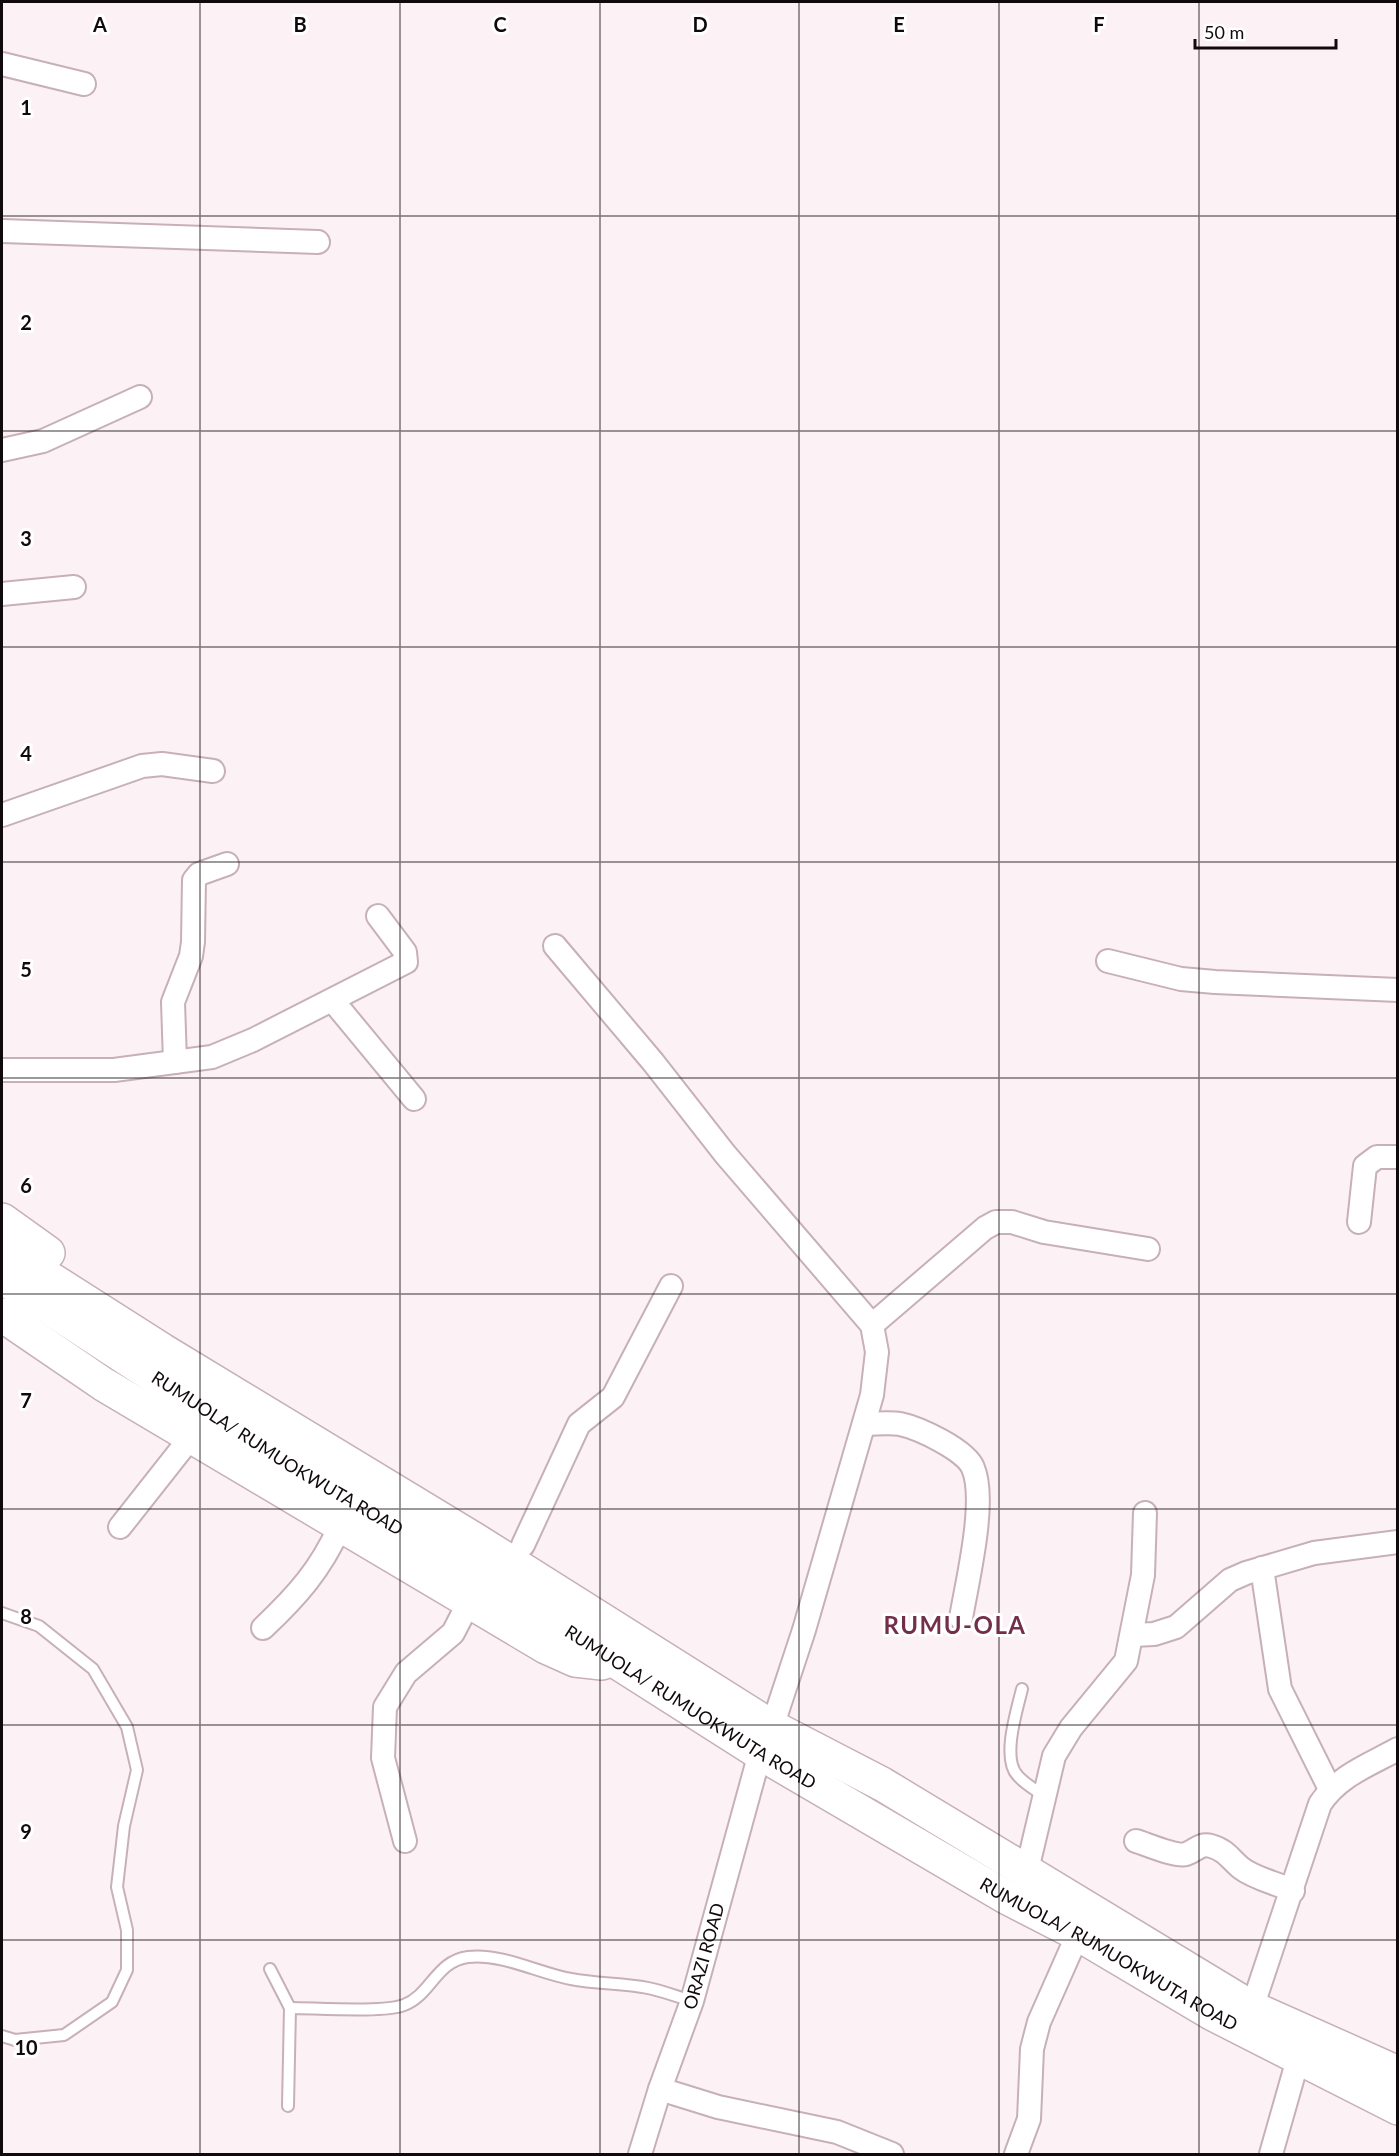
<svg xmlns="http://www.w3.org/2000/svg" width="1399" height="2156" viewBox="0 0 1399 2156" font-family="Lato,sans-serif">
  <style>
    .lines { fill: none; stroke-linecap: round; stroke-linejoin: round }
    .service-casing { stroke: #c7b0b7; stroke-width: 14 }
    .minor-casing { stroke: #c7b0b7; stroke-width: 26 }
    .primary-casing { stroke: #c7b0b7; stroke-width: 36 }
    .service { stroke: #fff; stroke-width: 10 }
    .minor { stroke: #fff; stroke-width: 22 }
    .primary { stroke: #fff; stroke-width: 33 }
    .grid { fill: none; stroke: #110a0c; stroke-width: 1.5; stroke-opacity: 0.55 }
    .labels { text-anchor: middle; stroke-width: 6; stroke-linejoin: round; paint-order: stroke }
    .street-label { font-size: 18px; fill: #110a0c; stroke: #fff }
    .district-label { font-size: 24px; font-weight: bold; letter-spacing: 1.5px; fill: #732f4a; stroke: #fff }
    .grid-label { font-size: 20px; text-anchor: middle; font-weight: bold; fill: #110a0c; stroke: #fff; stroke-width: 6; stroke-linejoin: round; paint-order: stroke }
  </style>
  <rect width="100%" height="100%" fill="#fcf2f5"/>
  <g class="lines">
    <g class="service-casing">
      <g id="service">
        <path d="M2 1613 39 1626 93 1669 127 1727 137 1770 124 1826 117 1887 127 1930V1970L112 2002 64 2035 15 2040 2 2036"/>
        <path d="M1022 1689C1017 1710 1001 1759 1018 1776 1025 1784 1036 1790 1044 1796"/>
        <path d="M270 1969 290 2008 288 2106"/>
        <path d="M290 2008C315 2008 384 2013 404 2005 431 1995 436 1961 468 1957 502 1953 538 1973 571 1979 597 1984 623 1983 648 1988 663 1991 678 1997 692 2001"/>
      </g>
    </g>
    <g class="minor-casing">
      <g id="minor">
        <path d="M2 64 84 84"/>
        <path d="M2 231 318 242"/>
        <path d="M2 450 43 441 140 397"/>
        <path d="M2 594 74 587"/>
        <path d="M2 815 142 766 162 764 213 771"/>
        <path d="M555 946 653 1062 725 1154 872 1325 877 1352 872 1395 804 1630 772 1727"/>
        <path d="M1108 961 1181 979 1215 982 1398 990"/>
        <path d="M333 1001 414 1099"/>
        <path d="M175 1062 173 1002 191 956 193 942 194 880 199 874 227 864"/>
        <path d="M2 1070H114L212 1057 253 1040 406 962 405 952 378 916"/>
        <path d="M1359 1222 1365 1166 1377 1157H1398"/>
        <path d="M872 1325 985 1228 996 1222H1012L1044 1232 1148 1249"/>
        <path d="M864 1424C875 1424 889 1422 900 1424 919 1428 966 1450 973 1468 987 1501 967 1582 961 1618"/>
        <path d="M120 1527 191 1437"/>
        <path d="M523 1545 579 1424 613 1397 671 1286"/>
        <path d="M1262 1568 1280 1689 1330 1789"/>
        <path d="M263 1628C297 1596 321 1569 340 1526"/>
        <path d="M1132 1635 1154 1634 1176 1627 1230 1580 1246 1573 1314 1553 1398 1542"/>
        <path d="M405 1841 383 1758 385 1707 406 1673 453 1633 469 1602"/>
        <path d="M1136 1841C1146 1844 1176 1857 1186 1854 1196 1851 1199 1843 1211 1846 1226 1850 1230 1859 1241 1868 1255 1879 1277 1883 1293 1891"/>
        <path d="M1027 1870 1054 1756 1071 1728 1126 1661 1143 1575 1145 1513"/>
        <path d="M1252 2008 1320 1804C1338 1776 1369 1765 1398 1749"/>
        <path d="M660 2089 718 2107 837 2132 892 2154"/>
        <path id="s1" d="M640 2154 660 2089 692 2001 760 1753"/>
        <path d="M1016 2154 1029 2119 1032 2049 1039 2022 1078 1934"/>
        <path d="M1271 2154 1298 2059"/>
      </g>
    </g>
    <g class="primary-casing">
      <g id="primary">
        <path d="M2 1220 48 1253"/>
        <path d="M2 1248 162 1350 477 1541 772 1727 882 1784 1252 2008 1398 2073"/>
        <path id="s2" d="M2 1277 291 1466 521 1601 760 1753 1006 1897 1078 1934 1213 2014 1398 2108"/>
        <path d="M2 1315 103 1384 546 1647 575 1660 602 1663"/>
      </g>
    </g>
    <use href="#service" class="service"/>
    <use href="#minor" class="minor"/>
    <use href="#primary" class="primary"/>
  </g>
  <path class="grid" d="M200 2V2154M400 2V2154M600 2V2154M799 2V2154M999 2V2154M1199 2V2154M2 216H1398M2 431H1398M2 647H1398M2 862H1398M2 1078H1398M2 1294H1398M2 1509H1398M2 1725H1398M2 1940H1398"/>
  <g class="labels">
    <g class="street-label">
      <text dy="6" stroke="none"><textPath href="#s2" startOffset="327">RUMUOLA/ RUMUOKWUTA ROAD</textPath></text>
      <text dy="6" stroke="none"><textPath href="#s2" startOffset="812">RUMUOLA/ RUMUOKWUTA ROAD</textPath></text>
      <text dy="6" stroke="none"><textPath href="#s2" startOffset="1298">RUMUOLA/ RUMUOKWUTA ROAD</textPath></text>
      <text dy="6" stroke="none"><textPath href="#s1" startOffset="208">ORAZI ROAD</textPath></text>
    </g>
    <g class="district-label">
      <text x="955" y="1634">RUMU-OLA</text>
    </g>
  </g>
  <g class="grid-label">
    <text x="100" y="32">A</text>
    <text x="300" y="32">B</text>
    <text x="500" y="32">C</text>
    <text x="700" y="32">D</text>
    <text x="899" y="32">E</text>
    <text x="1099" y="32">F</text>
    <text x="26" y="115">1</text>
    <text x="26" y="330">2</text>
    <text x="26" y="546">3</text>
    <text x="26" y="761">4</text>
    <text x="26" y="977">5</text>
    <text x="26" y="1193">6</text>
    <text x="26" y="1408">7</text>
    <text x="26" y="1624">8</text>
    <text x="26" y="1839">9</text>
    <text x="26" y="2055">10</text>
  </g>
  <rect width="1399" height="2156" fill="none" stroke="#110a0c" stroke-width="6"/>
  <path d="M1195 39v9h141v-9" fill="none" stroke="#110a0c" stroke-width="3"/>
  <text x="1204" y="39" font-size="18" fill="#110a0c" stroke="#ffffff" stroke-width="4.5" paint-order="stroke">50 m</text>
</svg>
